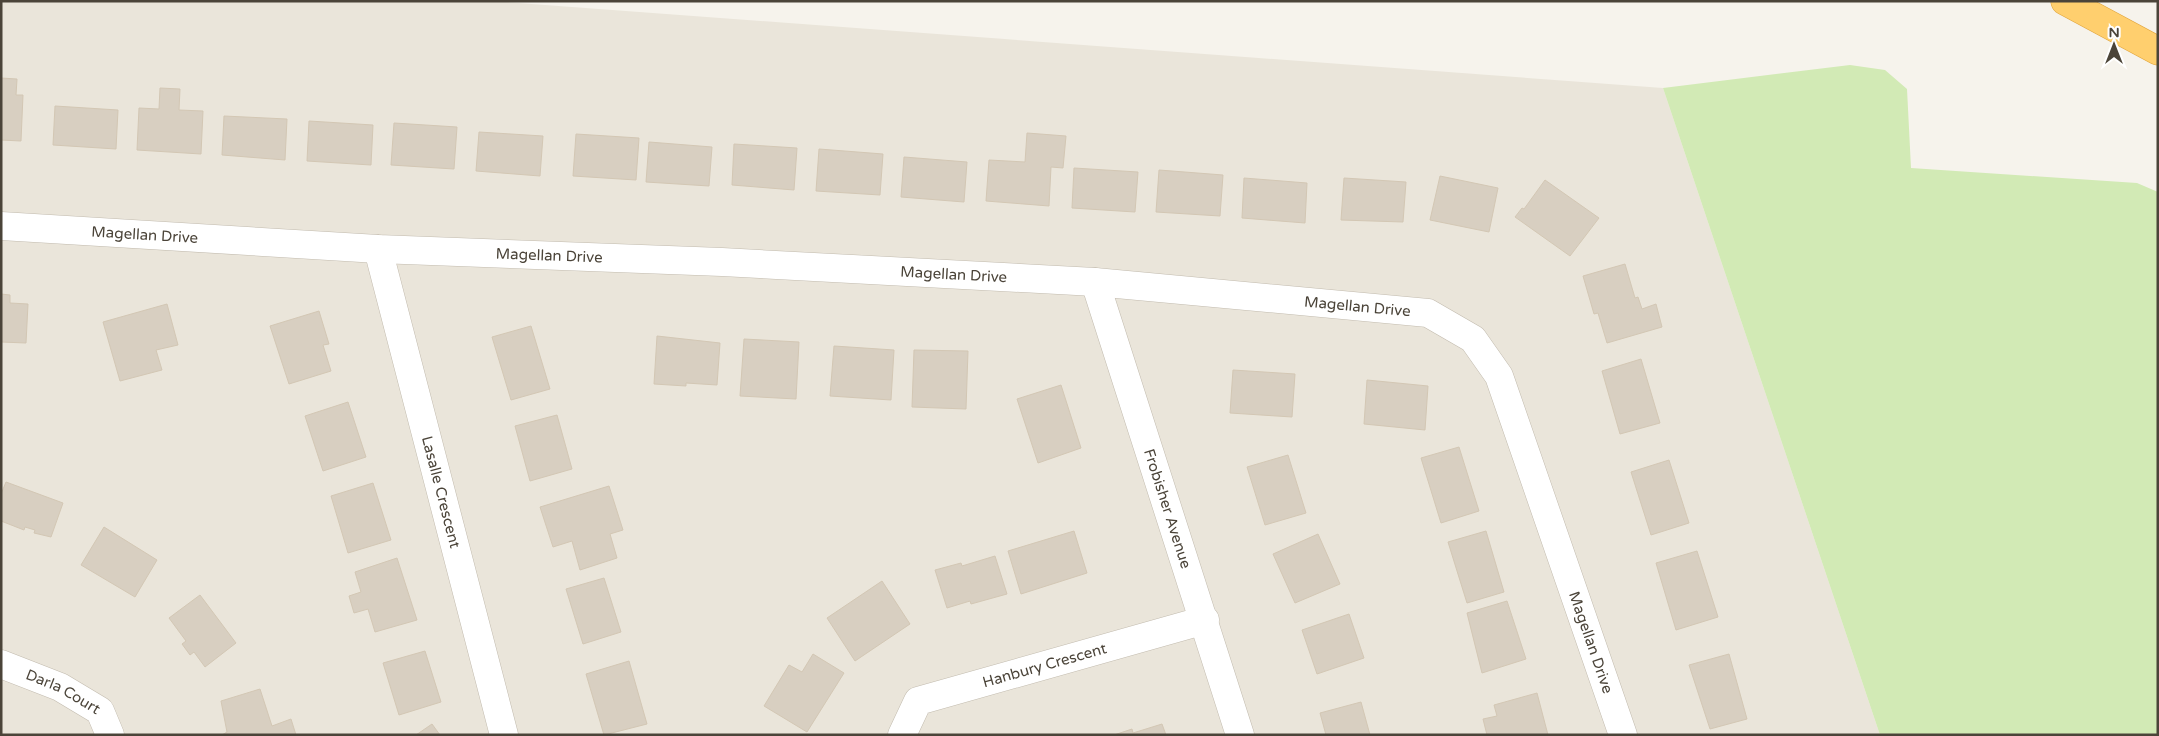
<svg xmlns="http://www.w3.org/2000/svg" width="2159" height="736" viewBox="0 0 2159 736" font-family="'Varela Round',sans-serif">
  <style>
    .residential { fill: #eae5da }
    .green { fill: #d2eab5 }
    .building { fill: #d8cfc1; stroke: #d3c7b4 }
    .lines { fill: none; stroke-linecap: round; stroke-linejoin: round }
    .street-casing { stroke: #c2bbae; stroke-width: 29 }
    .highway-casing { stroke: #e0a43c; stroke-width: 29 }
    .street { stroke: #fff; stroke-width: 28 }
    .highway { stroke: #ffcf6e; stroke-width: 28 }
    .labels { text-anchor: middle; stroke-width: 5; stroke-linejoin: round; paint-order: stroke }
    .street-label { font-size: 15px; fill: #4b4439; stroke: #fff }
  </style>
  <rect width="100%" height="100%" fill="#f6f3ec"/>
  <path class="residential" d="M1 1H492L1663 88 1880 735H1Z"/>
  <path class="green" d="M1850 65 1885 70 1907 89 1911 168 2137 183 2158 192V735H1880L1663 88Z"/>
  <g class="building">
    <path d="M1 78 17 79 16 95H23L21 141 1 140Z"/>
    <path d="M160 88 180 89 179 110 203 111 201 154 137 150 139 108 159 109Z"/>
    <path d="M55 106 118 110 116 149 53 145Z"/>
    <path d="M224 116 287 119 285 160 222 155Z"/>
    <path d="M309 121 373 125 371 165 307 161Z"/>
    <path d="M394 123 457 127 454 169 391 165Z"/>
    <path d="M479 132 543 136 540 176 476 171Z"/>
    <path d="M1027 133 1066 136 1063 168 1051 167 1049 206 986 201 989 160 1025 162Z"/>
    <path d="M576 134 639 138 636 180 573 176Z"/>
    <path d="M649 142 712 147 709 186 646 182Z"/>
    <path d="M734 144 797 148 794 190 732 185Z"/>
    <path d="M819 149 883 154 880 195 816 191Z"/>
    <path d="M904 157 967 162 964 202 901 197Z"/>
    <path d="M1074 168 1138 172 1135 212 1072 208Z"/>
    <path d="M1159 170 1223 175 1220 216 1156 212Z"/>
    <path d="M1440 176 1498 188 1489 232 1430 220Z"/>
    <path d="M1244 178 1307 183 1305 223 1242 218Z"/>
    <path d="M1344 178 1406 182 1403 222 1341 220Z"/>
    <path d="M1545 180 1599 218 1570 256 1515 217 1522 208 1524 209Z"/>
    <path d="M1625 264 1635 298 1638 297 1642 309 1656 304 1662 327 1607 343 1598 313 1594 314 1583 276Z"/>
    <path d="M1 294 10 295V303L28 304 26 343 1 342Z"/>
    <path d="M167 304 178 345 156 350 162 370 120 381 103 322Z"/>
    <path d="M319 311 329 344 323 345 331 371 289 384 270 326Z"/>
    <path d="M531 326 550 389 511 400 492 337Z"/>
    <path d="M657 336 720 343 717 385 686 383V386L654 384Z"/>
    <path d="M744 339 799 342 796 399 740 396Z"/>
    <path d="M834 346 894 350 891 400 830 396Z"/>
    <path d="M914 350 968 351 966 409 912 407Z"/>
    <path d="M1641 359 1660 423 1620 434 1602 371Z"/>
    <path d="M1233 370 1295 374 1292 417 1230 413Z"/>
    <path d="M1367 380 1428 386 1425 430 1364 424Z"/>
    <path d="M1061 385 1081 448 1038 463 1017 399Z"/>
    <path d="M348 402 366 457 323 471 305 416Z"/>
    <path d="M557 415 572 469 530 481 515 426Z"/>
    <path d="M1459 447 1479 511 1441 523 1421 458Z"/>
    <path d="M1288 455 1306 513 1265 525 1247 467Z"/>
    <path d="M1669 460 1689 523 1651 535 1631 472Z"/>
    <path d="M6 482 63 503 51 537 34 533 35 530 25 527 24 530 1 521V494Z"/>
    <path d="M373 483 391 540 348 553 331 496Z"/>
    <path d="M609 486 623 530 610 534 617 558 580 570 572 541 553 547 540 507Z"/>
    <path d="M104 527 157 560 135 597 81 565Z"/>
    <path d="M1074 531 1087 573 1021 594 1008 551Z"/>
    <path d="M1486 531 1504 592 1467 603 1448 542Z"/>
    <path d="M1318 534 1340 584 1295 603 1273 554Z"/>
    <path d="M1697 551 1718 617 1676 630 1656 563Z"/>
    <path d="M995 556 1007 594 971 604 970 601 947 608 935 570 961 563 962 566Z"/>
    <path d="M397 558 417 620 375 632 368 609 354 613 349 596 361 592 355 572Z"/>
    <path d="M604 578 621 632 583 644 566 589Z"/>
    <path d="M882 581 910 624 855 661 827 618Z"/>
    <path d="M200 595 236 643 205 667 194 652 190 655 182 644 186 641 169 618Z"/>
    <path d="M1507 601 1526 659 1482 673 1467 613Z"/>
    <path d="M1349 614 1364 658 1317 674 1302 630Z"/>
    <path d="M425 651 441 702 399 715 383 663Z"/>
    <path d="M813 654 844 673 807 732 764 706 789 665 802 672Z"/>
    <path d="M1729 654 1747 719 1710 729 1689 665Z"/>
    <path d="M629 661 647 724 604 735 586 674Z"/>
    <path d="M260 689 272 726 291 719 296 735H222L227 732 221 701Z"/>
    <path d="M1537 693 1548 735H1487L1483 719 1497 716 1494 705Z"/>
    <path d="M1361 702 1370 735H1326L1320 713Z"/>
    <path d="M432 724 440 735H416Z"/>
    <path d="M1162 724 1166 735H1114L1132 729 1133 733Z"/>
  </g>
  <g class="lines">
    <g class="street-casing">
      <g id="street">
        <path id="s1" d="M1 226 378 249 722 262 1095 282 1428 313 1473 339 1499 376 1623 735"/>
        <path id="s2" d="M378 249 504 735"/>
        <path id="s3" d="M1095 282 1240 735"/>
        <path id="s4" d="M1 664 60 687 100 711 110 735"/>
        <path id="s5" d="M902 735 918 701 1205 620"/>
      </g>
    </g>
    <g class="highway-casing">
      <path id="highway" d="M2065 1 2158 51"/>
    </g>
    <use href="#street" class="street"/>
    <use href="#highway" class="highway"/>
  </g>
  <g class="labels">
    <g class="street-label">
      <text dy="5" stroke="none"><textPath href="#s1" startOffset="144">Magellan Drive</textPath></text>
      <text dy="5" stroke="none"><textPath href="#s1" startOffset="549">Magellan Drive</textPath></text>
      <text dy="5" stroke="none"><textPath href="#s1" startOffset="954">Magellan Drive</textPath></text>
      <text dy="5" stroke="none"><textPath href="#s1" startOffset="1359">Magellan Drive</textPath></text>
      <text dy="5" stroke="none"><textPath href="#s2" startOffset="251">Lasalle Crescent</textPath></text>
      <text dy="5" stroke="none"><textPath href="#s3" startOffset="238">Frobisher Avenue</textPath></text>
      <text dy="5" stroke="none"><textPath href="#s1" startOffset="1809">Magellan Drive</textPath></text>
      <text dy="5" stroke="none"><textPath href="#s5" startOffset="169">Hanbury Crescent</textPath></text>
      <text dy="5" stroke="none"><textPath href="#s4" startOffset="68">Darla Court</textPath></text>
    </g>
  </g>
  <rect width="2159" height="736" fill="none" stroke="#4b4439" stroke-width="5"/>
  <g transform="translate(2114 45)" stroke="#ffffff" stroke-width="4" paint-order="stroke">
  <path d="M0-4L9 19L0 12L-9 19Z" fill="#4b4439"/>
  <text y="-8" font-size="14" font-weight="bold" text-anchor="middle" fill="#4b4439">N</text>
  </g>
</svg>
